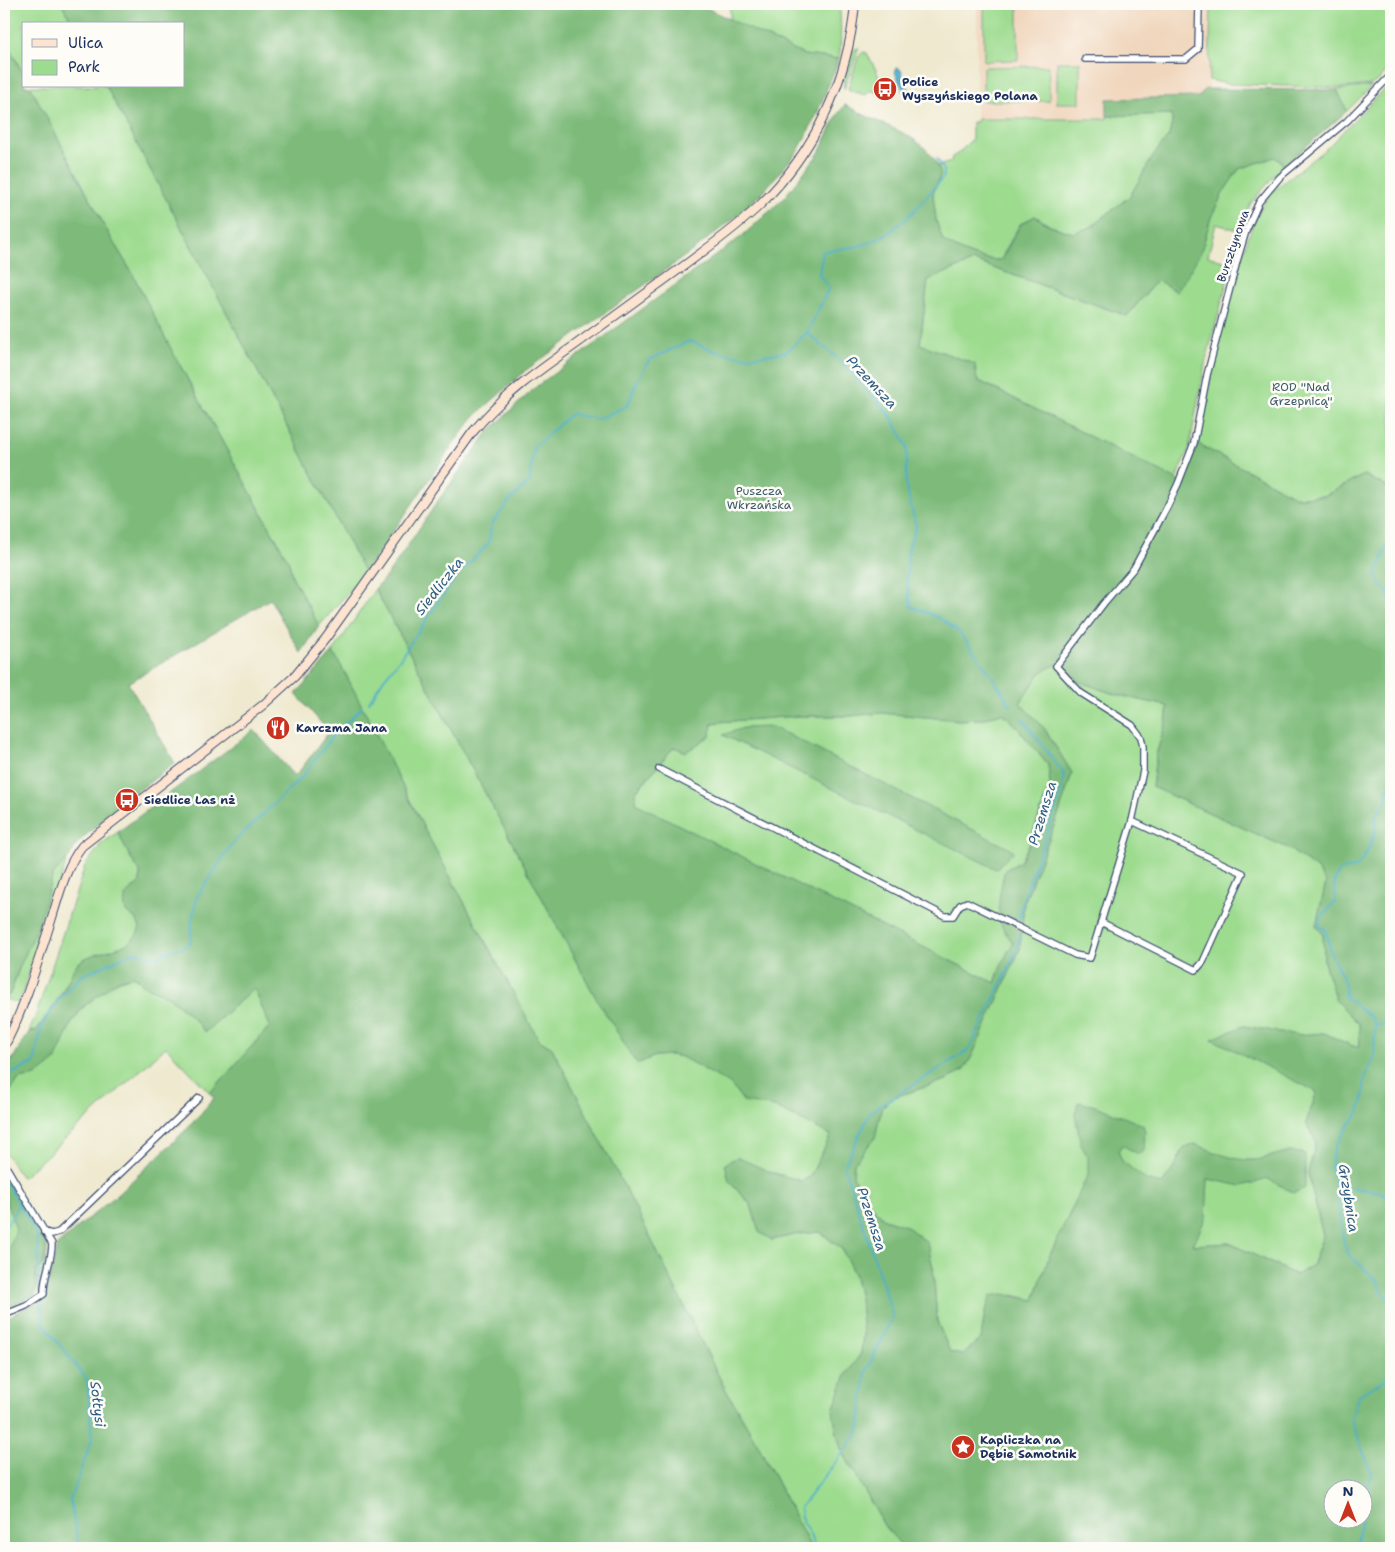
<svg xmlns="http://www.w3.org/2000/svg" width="1395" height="1552" viewBox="0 0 1395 1552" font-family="'Shantell Sans',sans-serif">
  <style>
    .built { fill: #f0d6bc }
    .green { fill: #9ddb8f; stroke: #5c8576 }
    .forest { fill: #7ebb7a; stroke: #4c756c; fill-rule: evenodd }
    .water { fill: #4cafcb; stroke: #346f94 }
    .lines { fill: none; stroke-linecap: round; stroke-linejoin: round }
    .stream { stroke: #4cafcb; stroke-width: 2 }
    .street-casing { stroke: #3b4b6f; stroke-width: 8 }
    .secondary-casing { stroke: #3b4b6f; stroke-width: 10 }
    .street { stroke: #fff; stroke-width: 5.5 }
    .secondary { stroke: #fde4d1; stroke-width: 8 }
    .labels { text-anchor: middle; stroke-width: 5; stroke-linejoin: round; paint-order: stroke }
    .poi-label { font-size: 12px; font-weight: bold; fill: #1b2f5e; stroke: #fdfcf7; text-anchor: start }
    .street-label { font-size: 12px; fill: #1b2f5e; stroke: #fdfcf7 }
    .park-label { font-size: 12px; fill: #3c5a6a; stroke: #fdfcf7 }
    .water-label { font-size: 14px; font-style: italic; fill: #2c5c84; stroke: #fdfcf7 }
  </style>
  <rect width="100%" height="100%" fill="#fdfcf7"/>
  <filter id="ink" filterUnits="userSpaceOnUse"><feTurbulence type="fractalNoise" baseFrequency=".02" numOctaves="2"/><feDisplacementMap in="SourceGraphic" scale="10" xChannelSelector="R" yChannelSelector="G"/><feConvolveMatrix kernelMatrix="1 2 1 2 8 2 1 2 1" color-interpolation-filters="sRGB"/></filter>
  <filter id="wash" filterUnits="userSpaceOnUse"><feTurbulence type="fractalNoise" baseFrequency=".0096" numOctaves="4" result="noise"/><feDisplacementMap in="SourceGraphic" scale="20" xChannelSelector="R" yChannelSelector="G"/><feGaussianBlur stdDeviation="1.12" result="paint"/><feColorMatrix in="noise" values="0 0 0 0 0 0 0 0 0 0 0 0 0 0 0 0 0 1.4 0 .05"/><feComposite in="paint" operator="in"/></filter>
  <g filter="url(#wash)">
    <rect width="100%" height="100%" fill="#efe9cf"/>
    <path class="built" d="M977 4H1211L1209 89H1205L1199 97 1107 99V119H976Z"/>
    <g class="green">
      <path d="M4 4H62L73 24H24V75L4 38Z"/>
      <path d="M730 4H840C840 23 842 41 839 59L804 55 730 20Z"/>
      <path d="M984 4H1018V60L984 61Z"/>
      <path d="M1211 4H1391V66L1378 81 1370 85 1342 88 1228 84 1209 80Z"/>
      <path d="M859 48 857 53 844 89C842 82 848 58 852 52 854 49 855 49 859 48Z"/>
      <path d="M863 52 867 53 876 70 880 80 878 81 880 86 882 85 885 96 870 90 866 95 851 91 848 89 858 57Z"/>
      <rect x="1057" y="62" width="23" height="41"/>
      <path d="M1049 66V101H983V67Z"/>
      <path d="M1391 82V489L1364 475 1324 496 1296 497 1198 444 1214 359 1224 318 1240 262 1252 226 1261 208 1270 193 1328 147Z"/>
      <path d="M30 86H106L365 573 319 626 292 576 289 562 172 351 131 271 112 240Z"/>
      <path d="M1372 86 1347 111 1337 90Z"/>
      <path d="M1172 114V123L1169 136 1155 153 1130 196 1091 227 1073 233 1050 226 1035 216 1020 224 1006 249 1001 260C979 260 962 252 943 241L936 220 933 194 941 173 938 166 951 162 952 157 959 153 972 139V122H977L978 119H1107V116Z"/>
      <path d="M1275 157 1284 165 1251 203 1238 230 1216 224 1208 256 1232 264 1205 364 1189 449 1176 480 977 380 920 345 928 280 974 261 1127 316 1157 280 1201 252 1211 217 1224 191 1239 169Z"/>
      <path d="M375 589 596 998 655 1056 671 1055 682 1057 831 1135 810 1177 802 1181 770 1172 729 1181 751 1205 759 1232 772 1240 799 1234 820 1232 842 1249 854 1274 860 1298 863 1335 861 1354 845 1377 834 1410 836 1429 841 1449 885 1527 904 1548H811L757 1443 723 1385 640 1217 552 1048 539 1040 427 834 345 673 333 652Z"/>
      <path d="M1055 664 1080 682 1117 695 1168 706 1166 722 1156 755 1152 787 1288 848 1317 869 1326 883 1316 925 1323 934 1324 962 1336 1001 1359 1024 1360 1047 1352 1046 1324 1033 1298 1035 1243 1026 1317 1092 1306 1123 1316 1142 1308 1173 1323 1236 1312 1266 1296 1275 1229 1243 1193 1245 1088 1175 1049 1257 1034 1300 1013 1295 985 1312 981 1339 962 1355 950 1352 937 1321 933 1267 906 1226 884 1219 862 1195 853 1176 854 1163 874 1138 881 1110 889 1099 946 1080 964 1070 972 1056 1020 949 1024 903 1060 810 1072 773 1044 728 1020 703 1040 673Z"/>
      <path d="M881 713 960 720 982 719 1001 713 1010 719 1048 765 1050 784 1029 845 1020 862 1005 870 1002 883V926L1013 943 1002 963 995 983 636 804 635 793 674 747 718 722 797 716H850Z"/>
      <path d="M118 832 129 855 140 872V882L125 895 126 912 134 917 140 927 138 935 130 943 76 965C65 989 51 1010 36 1031L29 1032 38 1009 85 866 101 844Z"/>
      <path d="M67 860 19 1003 4 999V998L10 994 20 966 8 903 60 867Z"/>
      <path d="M132 976 169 997 192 1017 205 1032 254 988 270 1026 210 1093 166 1047 22 1178 4 1151V1094L10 1091 19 1079C28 1078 50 1068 55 1059 59 1053 60 1045 63 1038 78 1009 100 985 132 976Z"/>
      <path d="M4 1169 42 1243H48L45 1268 38 1277V1291L35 1297 4 1311Z"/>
    </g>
    <g class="forest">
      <path d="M62 4H698L804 55 839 59 816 116 798 151 762 193 733 219 692 251 526 370 475 416 456 440 365 573 106 86H184V24H73Z"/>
      <path d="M4 38 24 75V86H30L112 240 131 271 172 351 289 562 292 576 319 626 301 653 270 599 128 683 175 763 119 805 105 819 87 834 77 844 67 860 53 875 36 931 20 966 10 994 4 998Z"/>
      <path d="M1205 89 1337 90 1347 111 1285 165 1275 157 1239 169 1224 191 1211 217 1201 252 1177 292 1157 280 1127 316 974 261 928 280 920 344 975 364 977 380 1181 482 1198 444 1296 497 1324 496 1364 475 1391 489V1548H904L885 1527 841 1449 836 1429 833 1410 845 1377 861 1353 863 1335 860 1298 854 1274 842 1249 820 1232 799 1234 772 1240 759 1232 751 1205 729 1181 725 1164 737 1157 770 1172 802 1181 810 1177 831 1135 774 1107 744 1102 730 1084 682 1057 671 1055 655 1056 637 1064 596 998 375 589 389 573 440 498 489 431 537 386 741 237 783 199 819 153 838 114 845 105C854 109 863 115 873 119 902 133 928 140 941 173L933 194 936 220 943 241C962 252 978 260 1001 260L1021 224 1035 216 1050 226 1073 233 1091 227 1130 196 1155 153 1169 136 1172 123V114L1107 116V99L1199 97ZM1055 665 1080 682 1117 695 1168 706 1166 722 1156 755 1152 787 1288 848 1317 869 1326 883 1316 925 1323 934 1324 962 1336 1001 1359 1024 1360 1046H1352L1324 1033 1298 1035 1243 1026 1212 1039 1317 1092 1306 1123 1316 1142 1308 1173 1323 1236 1312 1266 1296 1275 1229 1243 1193 1245 1206 1217 1208 1179 1242 1186 1268 1179 1294 1193 1305 1188V1155C1289 1146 1268 1160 1252 1160 1233 1161 1213 1151 1195 1144L1183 1149 1173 1169 1162 1184 1146 1180 1122 1161 1118 1151 1122 1145 1138 1154 1144 1151 1145 1131 1143 1125 1096 1106 1078 1102 1075 1115 1081 1145 1088 1157V1175L1049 1257 1034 1300 1003 1294 991 1296 985 1312 981 1339 962 1355 950 1352 937 1321 933 1267 927 1242 906 1226 884 1219 862 1195 853 1176 854 1163 875 1138 881 1110 889 1099 946 1080 963 1070 972 1056 1020 949 1024 903 1060 810 1072 773 1044 728 1020 703 1040 673ZM881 713 960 720 982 719 1001 713 1010 719 1048 765 1050 784 1029 845 1020 862 1005 870C1001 887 995 909 1002 926 1004 932 1010 938 1013 943L1002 963 995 983 637 804 635 792 674 747 686 752 710 736 712 724 718 722 797 716H850ZM1332 1490H1362V1520H1332Z"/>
      <path d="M333 652 345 673 427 834 539 1040 552 1048 640 1217 723 1385 757 1443 811 1548H4V1319L45 1298 58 1244 118 1194 189 1127 214 1098 210 1093 270 1026 254 988 205 1032 192 1017 169 997 143 985 138 978 132 976 118 980 83 1007 72 1022 55 1061 36 1076 19 1079 10 1091 4 1094V1073L29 1032 36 1031C47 1017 58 1002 66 986 70 980 72 970 76 965 95 946 132 955 140 927L134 917 126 912C121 894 129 894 140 882V872L129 855 118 832 254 730 295 777 329 732 296 694Z"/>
      <path d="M772 727 785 733 1014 851 996 869 723 735 743 728Z"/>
      <path d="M4 1168C13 1184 46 1233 46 1249 46 1254 44 1260 43 1265L36 1270V1288L34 1295 9 1306 4 1302V1292L10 1280 8 1252 16 1229 4 1196Z"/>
    </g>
    <path class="water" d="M898 67 901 70 911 95 910 99 906 97 895 72Z"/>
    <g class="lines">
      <g class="stream">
        <path d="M807 333 844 364 891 416 907 446 906 486 916 526 908 550 907 581 911 606 939 618 959 632 992 676 1011 706"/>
        <path d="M1391 526 1389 542 1376 575C1379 585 1387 589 1391 599"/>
        <path d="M369 702 383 680 399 660 455 578 488 544 492 524 512 498 529 483 534 447 571 414 598 419 627 406 637 382 649 360 690 341 717 352 747 357 786 352 807 333 829 288 819 275 823 251C834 249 846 249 858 246 895 238 921 204 944 176V170L937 159"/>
        <path d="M1391 784 1386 792V801L1375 818 1376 831 1364 858 1356 868 1340 870 1334 881 1336 901 1319 919 1320 927 1325 929 1332 956 1345 983V997L1370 1016 1375 1025 1374 1059 1365 1076 1363 1099 1358 1115 1349 1125 1335 1146 1331 1166 1335 1181 1344 1243 1348 1254 1378 1281 1380 1288 1391 1303"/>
        <path d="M1017 925 1024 897 1059 799 1064 774 1022 718"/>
        <path d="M1375 1025 1391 1024"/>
        <path d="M4 1077 34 1063 42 1025 58 1000 81 976 134 952 157 957 171 950 190 945 192 920 197 897 232 844 302 777 331 738 362 707"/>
        <path d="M4 1179 19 1204 12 1217 4 1227"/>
        <path d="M1335 1181 1348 1187 1381 1192 1391 1200"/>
        <path d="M19 1204 37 1235 40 1290"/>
        <path d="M41 1302 43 1323 87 1380 92 1439 70 1500 79 1548"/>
        <path d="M1362 1515 1371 1472 1351 1419 1359 1395 1384 1380 1391 1370"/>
        <path d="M816 1548 801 1517 800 1508 859 1432 866 1372 893 1316 844 1166 871 1111 969 1050 1013 959 1020 936"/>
        <path d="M1355 1548 1362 1520"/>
      </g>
    </g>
  </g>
  <g filter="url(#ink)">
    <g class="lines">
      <g class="street-casing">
        <g id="street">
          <path d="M1085 59H1186L1198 49 1199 4"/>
          <path d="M659 769 945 916H953L960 905 967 902 1075 955 1090 958 1132 821 1143 771V747L1141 737 1132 725 1081 693 1056 666 1104 603 1134 568 1167 507 1178 484 1194 443 1207 375 1237 261 1246 231 1259 202 1280 177 1347 121 1391 75"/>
          <path d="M1101 922 1196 970 1203 962 1243 873 1132 821"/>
          <path d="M4 1163 52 1244C52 1262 43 1276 44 1294L26 1306 4 1315"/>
          <path d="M44 1232 52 1234 59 1232 199 1098"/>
        </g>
      </g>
      <g class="secondary-casing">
        <path id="secondary" d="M4 1047C25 1007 37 964 51 921 59 896 65 868 82 846L263 705 295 676 326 638 472 433C501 397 538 371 575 345 613 317 651 290 689 262 713 244 738 226 760 205 815 151 848 81 855 4"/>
      </g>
      <use href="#street" class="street"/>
      <use href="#secondary" class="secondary"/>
    </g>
  </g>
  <defs>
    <g id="bus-disc" transform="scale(1.25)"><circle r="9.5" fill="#c8321e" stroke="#fdfcf7"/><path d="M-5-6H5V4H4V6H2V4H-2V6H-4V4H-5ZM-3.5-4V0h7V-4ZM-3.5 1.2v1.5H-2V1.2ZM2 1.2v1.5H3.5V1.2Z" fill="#fff"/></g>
    <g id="restaurant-disc" transform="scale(1.25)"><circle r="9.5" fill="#c8321e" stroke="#fdfcf7"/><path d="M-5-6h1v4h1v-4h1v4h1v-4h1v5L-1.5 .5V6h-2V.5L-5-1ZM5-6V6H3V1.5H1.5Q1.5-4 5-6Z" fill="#fff"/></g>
    <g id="sight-disc" transform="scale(1.25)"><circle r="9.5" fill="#c8321e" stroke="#fdfcf7"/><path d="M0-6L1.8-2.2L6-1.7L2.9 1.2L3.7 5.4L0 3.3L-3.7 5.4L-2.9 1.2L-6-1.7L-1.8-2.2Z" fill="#fff"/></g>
  </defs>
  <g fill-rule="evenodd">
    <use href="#bus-disc" x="885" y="89"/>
    <use href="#restaurant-disc" x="278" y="728"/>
    <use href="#bus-disc" x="127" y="800"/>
    <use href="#sight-disc" x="963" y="1447"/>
  </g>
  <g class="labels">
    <g class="poi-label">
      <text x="902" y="86">Police<tspan x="902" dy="14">Wyszyńskiego Polana</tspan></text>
      <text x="296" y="732">Karczma Jana</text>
      <text x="144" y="804">Siedlice Las nż</text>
      <text x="980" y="1444">Kapliczka na<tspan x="980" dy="14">Dębie Samotnik</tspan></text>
    </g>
    <g class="street-label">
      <text transform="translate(1233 246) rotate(-71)" y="4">Bursztynowa</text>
    </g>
    <g class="park-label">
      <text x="1301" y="391">ROD "Nad<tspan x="1301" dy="14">Grzepnicą"</tspan></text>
      <text x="759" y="495">Puszcza<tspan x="759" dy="14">Wkrzańska</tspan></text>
    </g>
    <g class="water-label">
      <text transform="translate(872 382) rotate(47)" y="5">Przemsza</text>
      <text transform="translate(439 586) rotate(-52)" y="5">Siedliczka</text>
      <text transform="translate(1042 813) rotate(-73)" y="5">Przemsza</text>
      <text transform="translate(1349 1198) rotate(81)" y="5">Grzybnica</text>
      <text transform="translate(872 1219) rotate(72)" y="5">Przemsza</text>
      <text transform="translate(98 1404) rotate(83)" y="5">Sołtysi</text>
    </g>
  </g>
  <rect width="1395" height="1552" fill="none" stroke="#fdfcf7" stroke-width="20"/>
  <rect x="22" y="22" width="162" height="65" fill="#fdfcf7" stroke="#a3aaba"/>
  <rect x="32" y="39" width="25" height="8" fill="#fde4d1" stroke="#a3aaba"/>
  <text x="68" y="48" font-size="15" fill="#1b2f5e">Ulica</text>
  <rect x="32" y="60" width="25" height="15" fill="#9ddb8f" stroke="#a3aaba"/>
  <text x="68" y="72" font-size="15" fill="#1b2f5e">Park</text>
  <g transform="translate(1348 1504)"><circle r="24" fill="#fdfcf7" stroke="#a3aaba"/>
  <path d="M0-4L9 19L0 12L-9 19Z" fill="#c8321e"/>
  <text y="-8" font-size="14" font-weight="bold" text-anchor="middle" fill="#1b2f5e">N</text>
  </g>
</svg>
